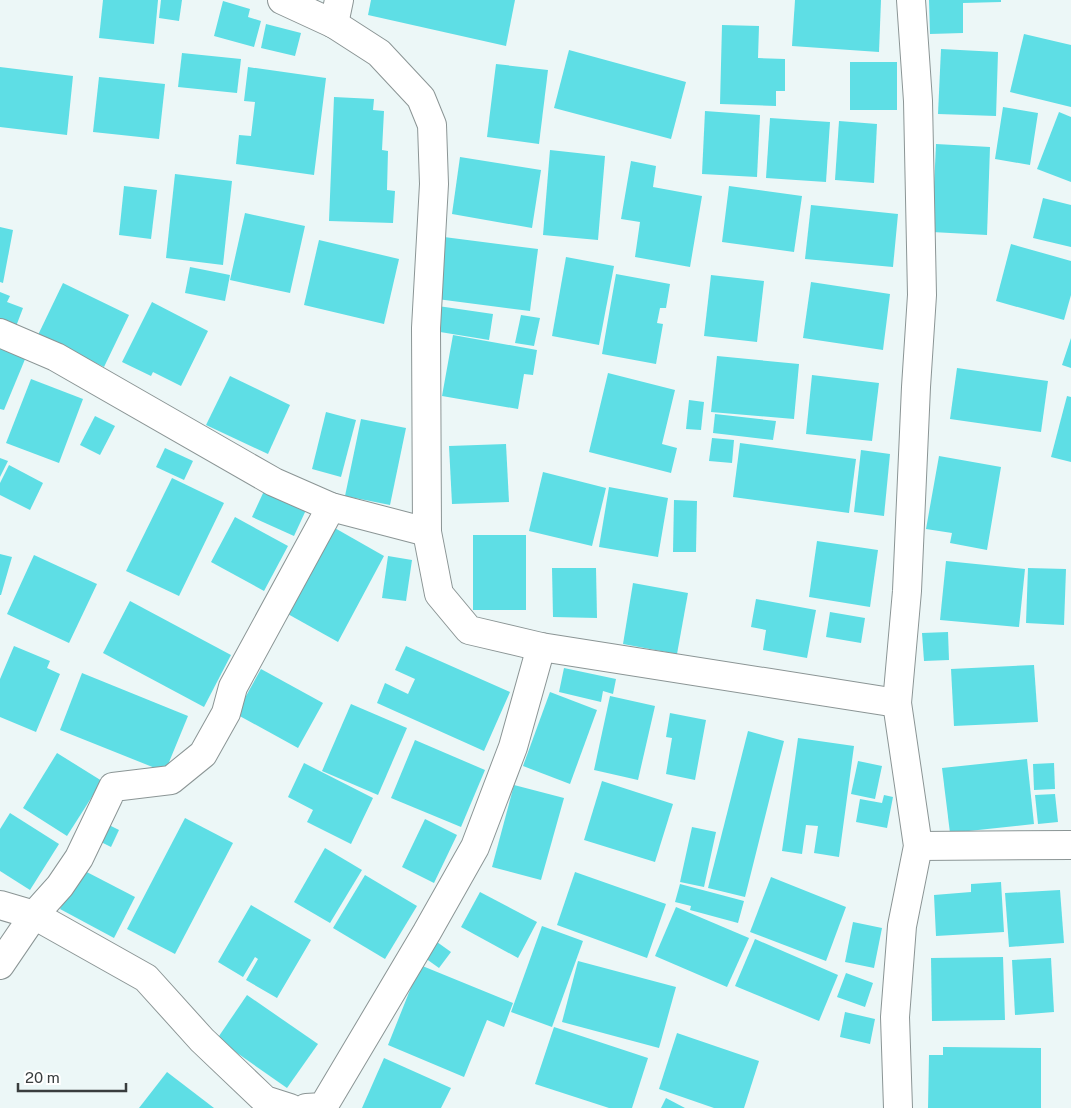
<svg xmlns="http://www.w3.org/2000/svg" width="1071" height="1108" viewBox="0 0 1071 1108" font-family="'Public Sans',sans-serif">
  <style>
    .building { fill: #5edee5 }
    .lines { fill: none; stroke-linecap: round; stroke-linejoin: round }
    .minor-casing { stroke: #8b9595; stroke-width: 30 }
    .minor { stroke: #fff; stroke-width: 28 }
  </style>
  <rect width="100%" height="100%" fill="#ecf7f7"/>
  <g class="building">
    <path d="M103 0H158L154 44 99 38Z"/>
    <path d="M161 0H182L179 21 159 18Z"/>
    <path d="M371 0H515L506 46 368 15Z"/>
    <path d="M795 0H881L879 52 792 46Z"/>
    <path d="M929 0H1001V2L963 3V33L930 34Z"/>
    <path d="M223 1 250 9 248 17 261 21 254 47 214 36Z"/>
    <path d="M266 24 301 33 295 56 261 48Z"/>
    <path d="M722 25 759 26 758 58 785 59V91H776V106L720 104Z"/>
    <path d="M1024 34 1071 45V107L1010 92Z"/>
    <path d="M941 49 998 52 996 116 938 114Z"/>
    <path d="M569 50 686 82 671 139 554 108Z"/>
    <path d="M182 53 241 59 237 93 178 87Z"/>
    <rect x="850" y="62" width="47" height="48"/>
    <path d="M496 64 548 70 539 144 487 137Z"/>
    <path d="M0 67 73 76 67 135 0 127Z"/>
    <path d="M248 67 326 78 314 175 236 164 239 135 251 136 255 102 244 101Z"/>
    <path d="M99 77 165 84 159 139 93 132Z"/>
    <path d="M334 97 374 99 373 110 384 111 382 150 388 151 387 190 395 191 393 223 329 221Z"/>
    <path d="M1003 107 1038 113 1030 165 995 159Z"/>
    <path d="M705 111 760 115 757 177 702 174Z"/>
    <path d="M1059 112 1071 117V182L1037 169Z"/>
    <path d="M770 118 830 122 826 182 766 178Z"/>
    <path d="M839 121 877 124 874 183 835 180Z"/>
    <path d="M936 144 990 147 987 235 932 232Z"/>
    <path d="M550 150 605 156 598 240 543 235Z"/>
    <path d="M460 157 541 170 532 228 452 214Z"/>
    <path d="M631 161 656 166 653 187 702 196 690 267 635 257 640 222 621 219Z"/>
    <path d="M175 174 232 181 223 265 166 258Z"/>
    <path d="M124 186 157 190 151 239 119 235Z"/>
    <path d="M729 186 802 196 794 252 722 242Z"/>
    <path d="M1043 198 1071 205V247L1033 238Z"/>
    <path d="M811 205 898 214 893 267 805 259Z"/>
    <path d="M245 213 305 226 290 293 230 280Z"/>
    <path d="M0 227 13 230 3 283 0 282Z"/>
    <path d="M444 237 538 249 530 311 437 299Z"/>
    <path d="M319 240 399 259 384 324 304 305Z"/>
    <path d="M1011 244 1071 261V295L1064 320 996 301Z"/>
    <path d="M566 257 614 266 599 345 552 336Z"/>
    <path d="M190 267 230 275 225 301 185 293Z"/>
    <path d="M616 274 670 284 666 308H660L657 323 663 324 656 364 602 354Z"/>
    <path d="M711 275 764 281 757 342 704 336Z"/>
    <path d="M811 282 890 294 883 350 803 338Z"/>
    <path d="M63 283 129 315 104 367 38 335Z"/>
    <path d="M0 292 10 296 7 302 23 308 15 329 0 323Z"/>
    <path d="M152 302 208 331 181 386 153 372 151 376 122 362Z"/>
    <path d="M438 306 493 314 489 340 434 331Z"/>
    <path d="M521 315 540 318 534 346 515 343Z"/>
    <path d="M453 335 537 350 533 375 524 374 518 409 442 396Z"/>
    <path d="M1071 338V368L1062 365Z"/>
    <path d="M0 340 28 352 4 410 0 409Z"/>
    <path d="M717 356 799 364 794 419 711 412Z"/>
    <path d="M957 368 1048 381 1041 432 950 419Z"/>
    <path d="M608 373 675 390 662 444 677 448 671 473 589 452Z"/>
    <path d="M812 375 879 383 872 441 806 434Z"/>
    <path d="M230 376 290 405 268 454 206 425Z"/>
    <path d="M31 379 83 399 59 463 6 443Z"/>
    <path d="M1067 396 1071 397V462L1051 457Z"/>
    <path d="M689 400 704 402 701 430 686 429Z"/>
    <path d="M326 412 356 420 341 477 312 469Z"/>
    <path d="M715 414 776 421 773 440 713 433Z"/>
    <path d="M95 416 115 426 100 455 80 445Z"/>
    <path d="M361 419 406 428 390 505 345 496Z"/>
    <path d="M712 438 734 440 732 463 709 461Z"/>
    <path d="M740 443 856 459 849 513 733 497Z"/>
    <path d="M506 444 509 502 452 504 449 446Z"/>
    <path d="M165 448 193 461 184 480 156 467Z"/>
    <path d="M861 450 890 454 884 516 854 512Z"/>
    <path d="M939 456 1001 467 987 550 950 543 952 533 926 529Z"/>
    <path d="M0 458 8 461 0 477Z"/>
    <path d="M9 465 43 483 30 510 0 495V483Z"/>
    <path d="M543 472 606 488 592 546 529 531Z"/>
    <path d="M172 478 224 503 179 596 126 571Z"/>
    <path d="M609 487 668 498 658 557 599 547Z"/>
    <path d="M264 491 306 510 294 536 252 517Z"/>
    <path d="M674 500 697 501 696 552H673Z"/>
    <path d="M235 517 288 546 264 591 211 562Z"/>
    <path d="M333 527 384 556 338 642 286 613Z"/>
    <rect x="473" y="535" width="53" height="75"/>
    <path d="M817 541 878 550 870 607 809 597Z"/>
    <path d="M0 554 12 557 1 595H0Z"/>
    <path d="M34 555 97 584 69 643 7 614Z"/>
    <path d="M388 556 412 560 406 601 382 598Z"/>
    <path d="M946 561 1025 569 1019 627 940 620Z"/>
    <path d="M552 568H596L597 618 553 617Z"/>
    <path d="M1028 568 1066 569 1064 625 1026 623Z"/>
    <path d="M633 583 688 593 677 654 623 644Z"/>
    <path d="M756 599 816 610 807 658 763 650 766 630 751 627Z"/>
    <path d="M130 601 231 655 204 707 103 653Z"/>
    <path d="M830 612 865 618 861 643 826 637Z"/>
    <path d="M948 632 949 660 924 661 922 633Z"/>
    <path d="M14 646 50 661 47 668 60 674 36 732 0 717V679Z"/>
    <path d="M406 646 510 692 484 751 377 703 385 683 408 694 415 679 395 670Z"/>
    <path d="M1034 665 1038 722 954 726 951 669Z"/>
    <path d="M564 668 616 679 613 694 603 691 601 702 559 692Z"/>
    <path d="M261 669 323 703 298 748 236 714Z"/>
    <path d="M82 673 188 716 165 772 60 730Z"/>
    <path d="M550 692 597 710 570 784 523 766Z"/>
    <path d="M610 696 655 706 638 780 594 770Z"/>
    <path d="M351 704 407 728 378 795 322 771Z"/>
    <path d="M670 713 706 720 695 780 666 774 672 738 666 737Z"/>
    <path d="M748 731 784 741 745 897 708 888Z"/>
    <path d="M798 738 854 746 839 857 814 853 818 826 806 825 802 854 782 851Z"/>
    <path d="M415 740 485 770 461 827 391 798Z"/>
    <path d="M57 753 102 781 67 836 23 808Z"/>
    <path d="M1027 759 1034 824 950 833 942 768Z"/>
    <path d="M858 761 882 766 875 799 851 794Z"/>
    <path d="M304 763 373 798 351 844 307 822 313 810 288 797Z"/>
    <path d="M1054 763 1055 789 1034 790 1033 764Z"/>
    <path d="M602 781 673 804 655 862 584 840Z"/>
    <path d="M514 785 564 798 541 880 492 867Z"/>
    <path d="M1055 794 1058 822 1038 824 1035 795Z"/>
    <path d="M884 795 893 797 887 828 856 822 860 799 882 803Z"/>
    <path d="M10 813 59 844 30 890 0 871V829Z"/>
    <path d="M185 818 233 843 175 954 127 929Z"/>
    <path d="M425 819 457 835 434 883 402 867Z"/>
    <path d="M105 823 119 830 111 847 97 840Z"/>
    <path d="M692 827 716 832 704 887 680 882Z"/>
    <path d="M325 848 362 870 330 923 294 902Z"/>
    <path d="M81 869 135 897 114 938 60 909Z"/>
    <path d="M575 872 666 904 647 958 557 925Z"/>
    <path d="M365 875 417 906 385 959 333 928Z"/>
    <path d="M771 877 846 907 826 961 750 932Z"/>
    <path d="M1001 882 1004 932 936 936 934 895 971 892V884Z"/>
    <path d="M680 884 744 901 738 923 690 910 691 906 675 902Z"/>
    <path d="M1060 890 1064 943 1009 947 1005 893Z"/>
    <path d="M480 892 537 922 518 958 461 927Z"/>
    <path d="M251 905 311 940 277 998 246 980 258 959 255 957 243 977 218 962Z"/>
    <path d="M676 907 749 938 727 987 655 956Z"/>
    <path d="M853 922 882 928 874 968 845 962Z"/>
    <path d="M542 926 583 941 552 1027 511 1012Z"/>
    <path d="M755 939 838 975 819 1021 735 986Z"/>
    <path d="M437 942 451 952 439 968 425 958Z"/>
    <path d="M1003 957 1005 1020 932 1021 931 958Z"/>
    <path d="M1051 958 1054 1012 1015 1015 1012 960Z"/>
    <path d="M578 961 676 987 659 1048 562 1022Z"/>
    <path d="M420 965 513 1003 504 1027 487 1020 464 1077 388 1045Z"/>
    <path d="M846 973 873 983 865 1007 837 997Z"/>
    <path d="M247 995 318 1044 287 1088 217 1039Z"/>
    <path d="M845 1012 875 1019 870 1044 840 1037Z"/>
    <path d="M554 1027 648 1058 632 1108H609L535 1084Z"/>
    <path d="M677 1033 759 1061 744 1108H714L659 1089Z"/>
    <path d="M943 1047 1041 1048V1108H928L929 1055H943Z"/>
    <path d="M384 1058 451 1088 441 1108H362Z"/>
    <path d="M167 1072 214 1108H139Z"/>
    <path d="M666 1098 685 1108H661Z"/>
  </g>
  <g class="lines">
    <g class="minor-casing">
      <g id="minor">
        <path d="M282 0 334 24 379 53 421 98 432 125 434 184 426 328 427 532 439 594 469 630 541 647 897 703"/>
        <path d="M334 24 339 0"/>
        <path d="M0 333 56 357 274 482 331 507 427 532"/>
        <path d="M918 846 1071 845"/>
        <path d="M0 905 34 915 146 978 202 1040 265 1100 290 1108"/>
        <path d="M0 965 34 915 60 886 79 858 113 787 171 780 203 754 226 713 233 687 331 507"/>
        <path d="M306 1108 323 1107 427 932 475 847 513 747 541 647"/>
        <path d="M898 1108 895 1017 902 926 918 846 897 703 907 591 916 387 922 295 918 101 911 0"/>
      </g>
    </g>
    <use href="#minor" class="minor"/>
  </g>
  <path d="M18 1083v8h108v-8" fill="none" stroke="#393d3e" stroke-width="2.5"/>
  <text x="25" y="1083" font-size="15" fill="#393d3e" stroke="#ffffff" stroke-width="4" paint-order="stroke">20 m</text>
</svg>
